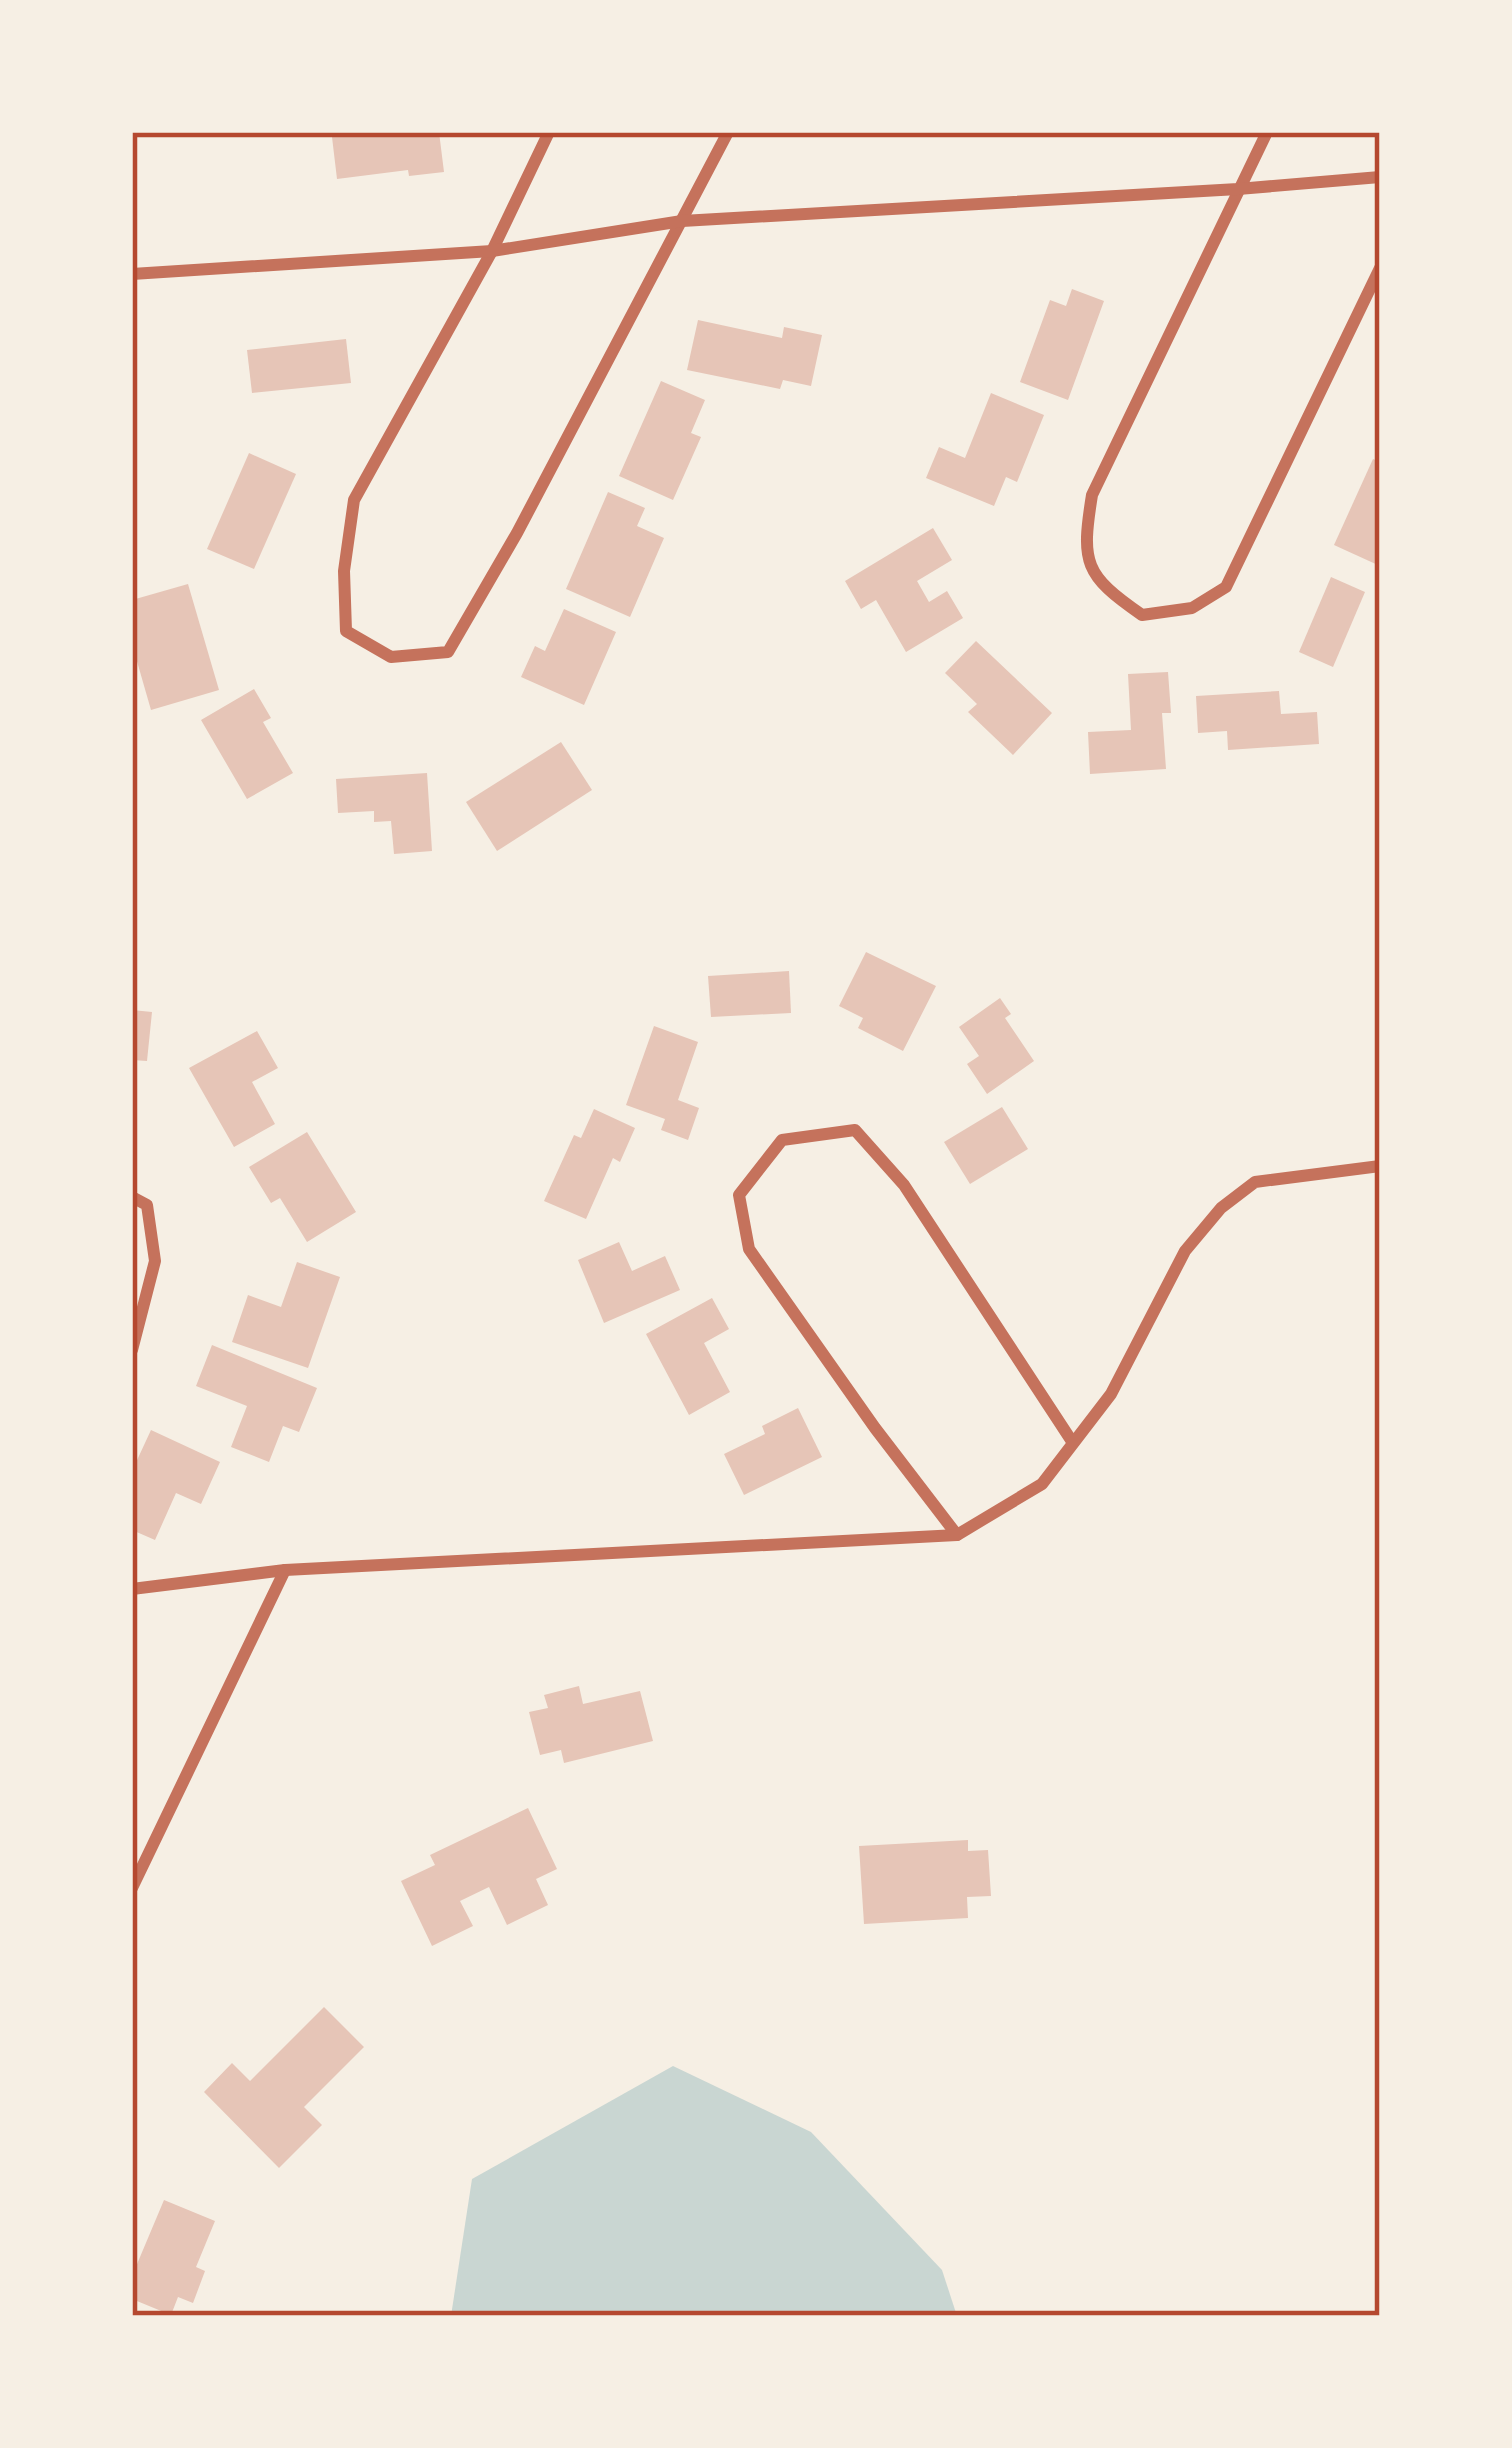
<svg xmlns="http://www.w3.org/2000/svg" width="1512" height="2448" viewBox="0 0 1512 2448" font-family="'Libre Baskerville',serif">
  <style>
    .water { fill: #c9d6d2 }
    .building { fill: #e6c5b7 }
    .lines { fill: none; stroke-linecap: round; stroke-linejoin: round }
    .minor { stroke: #c5725c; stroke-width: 12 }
    .neatline { fill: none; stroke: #b5482f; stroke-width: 4.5 }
  </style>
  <rect width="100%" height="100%" fill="#f6efe4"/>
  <path class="water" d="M673 2066 811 2132 942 2270 957 2316H451L472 2179Z"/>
  <g class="building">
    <path d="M373 132H439L444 172 409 176 408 170 337 179 332 137Z"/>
    <path d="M1072 289 1104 301 1068 400 1020 382 1050 300 1066 306Z"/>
    <path d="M698 320 782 338 784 327 822 335 811 386 783 380 780 389 687 370Z"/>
    <path d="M346 339 351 383 252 393 247 350Z"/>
    <path d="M661 381 705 400 691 433 701 437 673 500 619 476Z"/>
    <path d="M991 393 1044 415 1017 482 1006 477 994 506 926 478 939 447 965 458Z"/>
    <path d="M249 453 296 474 254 569 207 549Z"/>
    <path d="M1373 459 1380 462V566L1334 545Z"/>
    <path d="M608 492 645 508 637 526 664 538 630 617 566 589Z"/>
    <path d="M933 528 952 560 917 581 929 602 947 591 963 618 906 652 876 600 861 609 845 581Z"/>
    <path d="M1331 577 1365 592 1333 667 1299 652Z"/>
    <path d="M188 584 219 690 151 710 132 644V600Z"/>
    <path d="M564 609 616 632 584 705 521 677 535 646 545 651Z"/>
    <path d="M976 641 1052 713 1013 755 968 712 977 704 945 673Z"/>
    <path d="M1168 672 1171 713H1162L1166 769 1090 774 1088 732 1131 730 1128 674Z"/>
    <path d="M254 689 271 718 263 722 293 773 247 799 201 720Z"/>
    <path d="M1279 691 1281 714 1317 712 1319 744 1228 750 1227 731 1198 733 1196 696Z"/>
    <path d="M561 742 592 790 497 851 466 802Z"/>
    <path d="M427 773 432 851 394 854 391 821 374 822V811L338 813 336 779Z"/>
    <path d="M866 952 936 986 903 1051 858 1028 863 1018 839 1006Z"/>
    <path d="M789 971 791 1013 711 1017 708 976Z"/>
    <path d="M1000 998 1011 1014 1005 1018 1034 1061 987 1094 967 1064 979 1056 959 1027Z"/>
    <path d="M132 1010 152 1012 147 1061 132 1060Z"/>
    <path d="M654 1026 698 1042 678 1100 699 1108 688 1140 661 1130 665 1119 626 1105Z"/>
    <path d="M257 1031 278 1068 252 1082 275 1124 234 1147 189 1068Z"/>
    <path d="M1002 1107 1028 1149 970 1184 944 1142Z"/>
    <path d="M594 1109 635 1128 620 1162 613 1158 586 1219 544 1201 574 1135 581 1138Z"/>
    <path d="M307 1132 356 1212 307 1242 280 1198 271 1203 249 1167Z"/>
    <path d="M619 1242 632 1271 665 1256 680 1290 604 1323 578 1260Z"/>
    <path d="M297 1262 340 1277 308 1368 232 1342 248 1295 281 1307Z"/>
    <path d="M712 1298 729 1329 704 1343 730 1392 689 1415 646 1334Z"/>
    <path d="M212 1345 317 1388 299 1432 283 1426 269 1462 231 1447 247 1406 196 1386Z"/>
    <path d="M798 1408 822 1457 744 1495 724 1454 765 1434 762 1426Z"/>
    <path d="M151 1430 220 1462 201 1504 176 1493 155 1540 132 1530V1471Z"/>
    <path d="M579 1686 583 1704 640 1691 653 1741 564 1763 561 1750 540 1755 529 1712 548 1708 544 1695Z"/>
    <path d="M528 1808 557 1869 536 1879 548 1905 507 1925 489 1887 460 1901 473 1926 432 1946 401 1881 435 1865 430 1855Z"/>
    <path d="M968 1840V1851L988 1850 991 1896 967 1897 968 1918 864 1924 859 1846Z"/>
    <path d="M324 2007 364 2047 304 2107 322 2125 279 2168 204 2092 232 2063 250 2081Z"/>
    <path d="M164 2200 215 2221 196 2267 205 2271 193 2303 178 2297 171 2315 132 2299V2276Z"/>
  </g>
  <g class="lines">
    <g class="minor">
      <path d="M549 132 492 251 354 500 344 571 346 631 391 657 448 652 517 533 728 132"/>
      <path d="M1267 132 1092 495C1081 563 1084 575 1142 615L1192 608 1226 587 1380 268"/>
      <path d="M132 274 492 251 682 221 1238 189 1380 177"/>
      <path d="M132 1197 147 1205 155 1261 132 1350"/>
      <path d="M957 1535 875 1428 749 1249 739 1195 782 1140 855 1130 904 1185 1073 1443"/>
      <path d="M132 1589 285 1570 957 1535 1042 1484 1111 1394 1185 1251 1221 1208 1255 1182 1380 1166"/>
      <path d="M132 1888 285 1570"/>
    </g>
  </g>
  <rect width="1512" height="2448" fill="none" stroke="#f6efe4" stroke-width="270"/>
  <rect x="135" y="135" width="1242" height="2178" class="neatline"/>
</svg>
